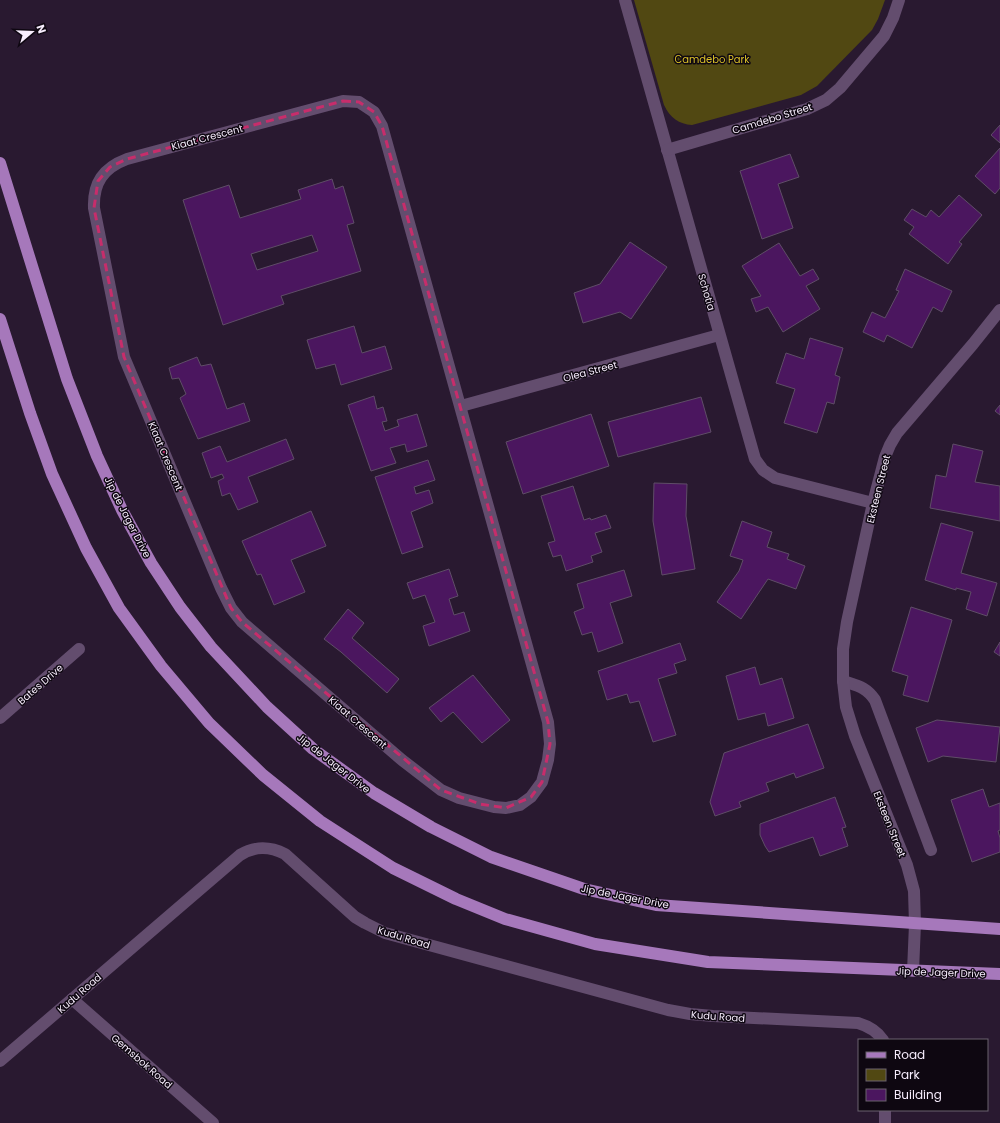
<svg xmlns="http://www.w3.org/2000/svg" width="1000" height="1123" viewBox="0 0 1000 1123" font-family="Poppins,sans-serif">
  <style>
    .green { fill: #514812 }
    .building { fill: #4b165f; stroke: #5f4d67; fill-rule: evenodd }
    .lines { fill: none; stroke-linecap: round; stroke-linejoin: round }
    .minor { stroke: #634d6e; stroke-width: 12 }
    .major { stroke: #a678bb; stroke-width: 12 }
    .marked { fill: none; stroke: #c72d6b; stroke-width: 3; stroke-dasharray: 8 5; stroke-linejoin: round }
    .labels { text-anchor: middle; stroke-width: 3; stroke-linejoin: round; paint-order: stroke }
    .park-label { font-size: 10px; fill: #dbc128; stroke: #0e0711 }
    .street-label { font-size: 10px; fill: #f7edfd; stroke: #0e0711 }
  </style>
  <rect width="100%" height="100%" fill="#291930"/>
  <path class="green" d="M634 0H885L878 19 872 30 817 86 801 95 692 125C679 124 670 118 664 105Z"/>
  <g class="building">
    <path d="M1000 125V143L991 135Z"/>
    <path d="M1000 148V188L995 194 975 176Z"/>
    <path d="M790 154 799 177 778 184 793 228 762 239 740 171Z"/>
    <path d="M332 179 335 189 343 186 354 223 347 225 361 271 281 296 284 304 223 325 183 200 229 185 240 218 301 199 298 190ZM312 235 318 251 257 270 251 254Z"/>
    <path d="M959 195 982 215 959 242 962 244 948 264 909 234 914 227 904 220 912 209 926 217 931 210 939 217Z"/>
    <path d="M630 242 667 267 631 319 620 312 583 323 574 293 600 284Z"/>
    <path d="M779 243 800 276 813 269 819 279 806 286 820 309 783 332 768 307 756 312 751 299 761 296 742 266Z"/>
    <path d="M905 269 952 291 942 312 933 307 912 348 887 335 884 342 863 332 872 312 885 318 899 291 896 290Z"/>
    <path d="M354 326 362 353 385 346 392 369 341 385 335 364 316 369 307 340Z"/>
    <path d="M810 338 843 348 835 375 840 377 834 404 827 402 817 433 784 423 795 389 776 383 786 353 804 359Z"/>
    <path d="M197 357 201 366 211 364 227 409 244 403 250 421 198 439 180 398 186 394 179 378 172 379 169 368Z"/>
    <path d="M374 396 377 409 383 407 387 421 382 422 385 431 399 426 397 420 417 414 427 446 407 452 405 444 390 448 396 463 371 471 348 405Z"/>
    <path d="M701 397 711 432 618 457 608 422Z"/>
    <path d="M1000 405V415L995 411Z"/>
    <path d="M591 414 609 466 523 494 506 442Z"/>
    <path d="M286 439 294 459 248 477 258 502 238 510 230 493 222 496 218 481 224 478 222 474 211 478 202 453 220 446 227 462Z"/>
    <path d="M953 444 983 451 975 482 1000 486V521L930 508 936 475 946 477Z"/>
    <path d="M428 460 435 480 414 487 416 494 429 490 433 503 411 512 423 547 402 554 375 477Z"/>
    <path d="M654 483 687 484 686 516 695 569 662 575 653 521Z"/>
    <path d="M573 486 584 520 590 518 591 520 606 515 611 528 595 533 602 552 591 556 593 562 566 571 561 555 553 557 548 543 555 541 541 496Z"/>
    <path d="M311 511 326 546 291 560 305 592 274 605 261 574 257 575 242 541Z"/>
    <path d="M742 521 772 532 767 547 789 554 787 559 805 566 796 589 768 579 741 619 717 602 739 571 743 560 730 556Z"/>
    <path d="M941 523 973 532 961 573 997 583 987 616 966 609 971 592 956 588V590L925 580Z"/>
    <path d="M449 569 458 596 449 599 454 615 464 612 470 631 429 646 423 626 435 622 425 595 413 599 407 583Z"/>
    <path d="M624 570 632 596 610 603 623 643 598 652 592 632 582 635 574 612 584 608 577 584Z"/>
    <path d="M911 607 952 620 928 702 903 695 908 676 892 671Z"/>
    <path d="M348 609 364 623 352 638 399 679 387 693 341 652 324 639Z"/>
    <path d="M1000 642V656L994 652Z"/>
    <path d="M680 643 686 660 674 664 677 673 658 679 676 735 653 742 639 701 630 703 627 694 607 700 598 671Z"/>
    <path d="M755 667 760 685 782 678 794 718 768 726 765 713 738 720 726 676Z"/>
    <path d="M473 675 510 720 482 743 453 712 441 722 429 708Z"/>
    <path d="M937 720 1000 727 996 762 943 756 928 762 916 728Z"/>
    <path d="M808 724 824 768 796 778 794 773 766 783 769 791 739 802 741 807 715 816 710 802 724 753Z"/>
    <path d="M983 789 989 807 1000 803V830L998 831 1000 838V852L972 862 951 800Z"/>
    <path d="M835 797 846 827 842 828 848 846 820 856 813 837 769 852 765 846 760 835V824Z"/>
  </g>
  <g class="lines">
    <g class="minor">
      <path d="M625 0 755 459 763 470 775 478 873 503"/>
      <path d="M343 101 359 102 374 112 382 126 548 722 550 744 548 760 542 782 531 797 520 805 506 808 494 807 459 798 441 790 402 760 242 622 231 608 221 588 124 357 94 208C93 183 103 168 127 159Z"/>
      <path d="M667 150 807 109 826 100 840 88 884 36 893 18 899 0"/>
      <path d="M461 406 719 335"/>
      <path d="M843 681C858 686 866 687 875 700L931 850"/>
      <path d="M0 718 79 649"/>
      <path d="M913 971 915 924 914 891 907 865 855 736 846 707 843 681V649L847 622 873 503 885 457 890 445 897 433 973 344 1000 310"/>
      <path d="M72 999 213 1123"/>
      <path d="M0 1061 240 855C255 846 269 846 285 854L355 917 365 923 385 933 668 1010 690 1014 713 1016 858 1023C868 1026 877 1031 883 1040"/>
      <path d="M885 1123V1110"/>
    </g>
    <g class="major">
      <path d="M0 163 67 379 97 456 122 510 151 563 180 607 211 647 267 707 313 749 374 793 431 827 491 857 584 889 656 905 1000 929"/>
      <path d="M0 319 30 413 52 474 86 548 119 608 161 666 209 723 263 775 320 821 393 868 456 899 505 919 595 944 708 962 1000 974"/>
    </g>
  </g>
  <path class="marked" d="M343 101 359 102 374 112 382 126 548 722 550 744 542 782 531 797 506 808 480 804 441 790 242 622 231 608 124 357 94 208 98 181 110 167 127 159Z"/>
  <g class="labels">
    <g class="park-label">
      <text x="712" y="63">Camdebo Park</text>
    </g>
    <g class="street-label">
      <text transform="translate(772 118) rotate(-17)" y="4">Camdebo Street</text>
      <text transform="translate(207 137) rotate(-15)" y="4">Kiaat Crescent</text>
      <text transform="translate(707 292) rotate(74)" y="4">Schotia</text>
      <text transform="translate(590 371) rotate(-15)" y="4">Olea Street</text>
      <text transform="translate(166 456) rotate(67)" y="4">Kiaat Crescent</text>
      <text transform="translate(878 489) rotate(-76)" y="4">Eksteen Street</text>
      <text transform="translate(128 517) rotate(63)" y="4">Jip de Jager Drive</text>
      <text transform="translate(40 684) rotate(-41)" y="4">Bates Drive</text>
      <text transform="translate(358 722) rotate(41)" y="4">Kiaat Crescent</text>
      <text transform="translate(334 763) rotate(38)" y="4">Jip de Jager Drive</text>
      <text transform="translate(890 824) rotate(68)" y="4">Eksteen Street</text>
      <text transform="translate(625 896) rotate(11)" y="4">Jip de Jager Drive</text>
      <text transform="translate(404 937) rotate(17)" y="4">Kudu Road</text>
      <text transform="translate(941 972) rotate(2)" y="4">Jip de Jager Drive</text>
      <text transform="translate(79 993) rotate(-41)" y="4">Kudu Road</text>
      <text transform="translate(718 1016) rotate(4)" y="4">Kudu Road</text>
      <text transform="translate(142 1061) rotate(41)" y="4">Gemsbok Road</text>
    </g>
  </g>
  <rect x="858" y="1039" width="130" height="72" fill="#0e0711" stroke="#6b636f"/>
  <rect x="866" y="1052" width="20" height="6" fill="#a678bb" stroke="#6b636f"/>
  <text x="894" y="1059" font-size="12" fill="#f7edfd">Road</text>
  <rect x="866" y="1069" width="20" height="12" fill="#514812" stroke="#6b636f"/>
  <text x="894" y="1079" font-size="12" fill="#f7edfd">Park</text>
  <rect x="866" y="1089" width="20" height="12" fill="#4b165f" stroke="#6b636f"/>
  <text x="894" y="1099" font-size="12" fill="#f7edfd">Building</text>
  <g transform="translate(32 32) rotate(71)" stroke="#0e0711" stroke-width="3" paint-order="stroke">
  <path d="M0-3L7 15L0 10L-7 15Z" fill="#f7edfd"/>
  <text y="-6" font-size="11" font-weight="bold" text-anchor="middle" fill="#f7edfd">N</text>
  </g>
</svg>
